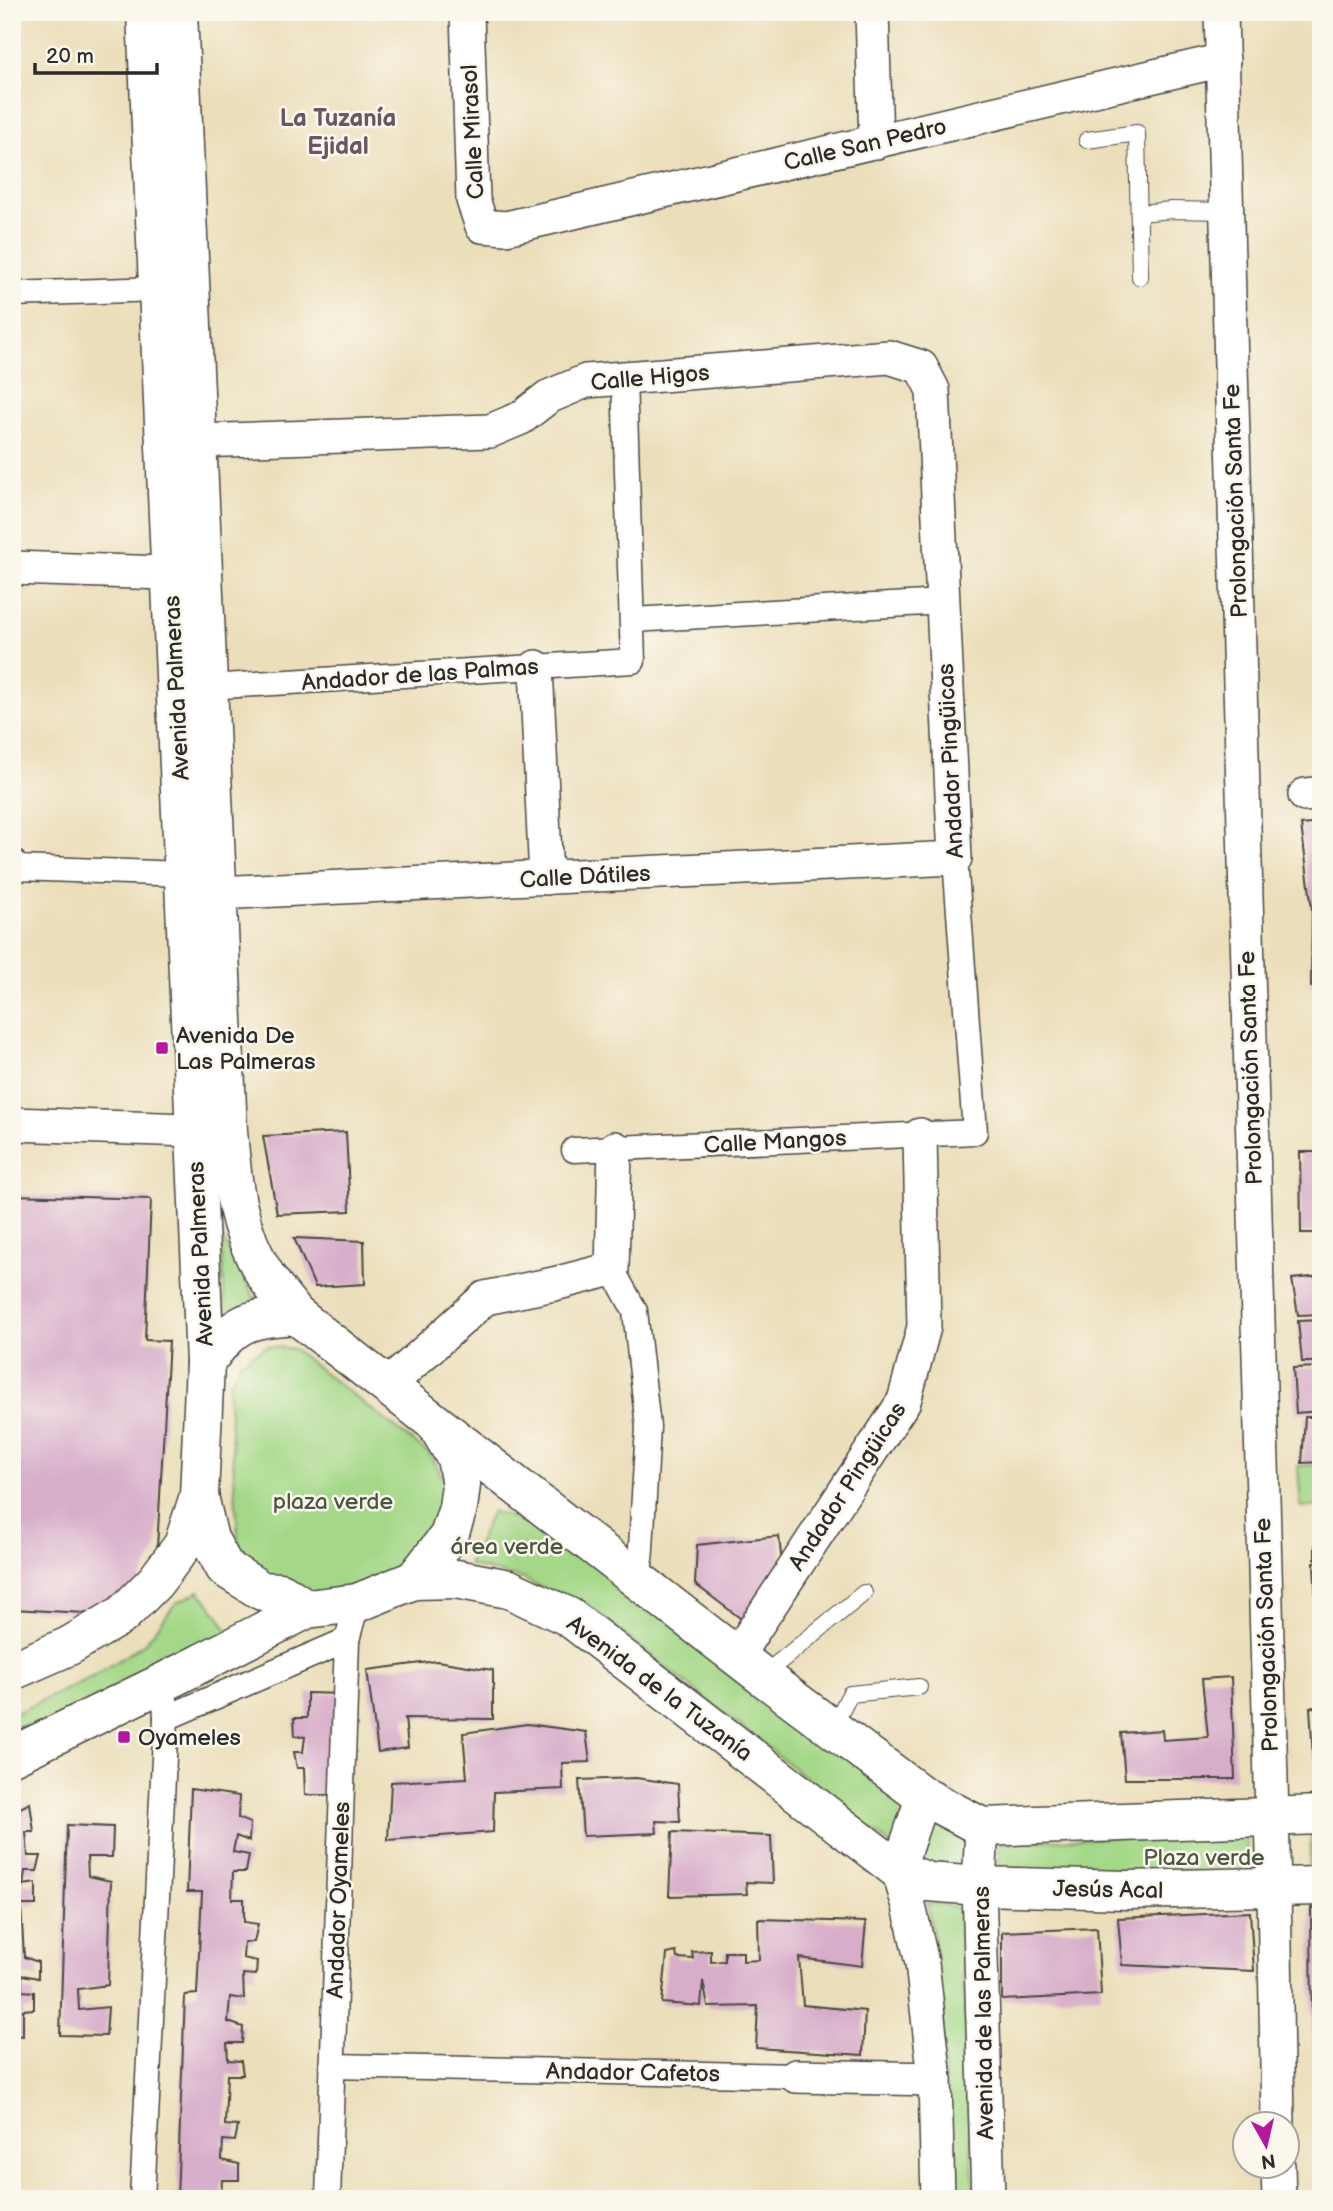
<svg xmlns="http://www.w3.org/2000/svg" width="1333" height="2211" viewBox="0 0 1333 2211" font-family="'Balsamiq Sans',sans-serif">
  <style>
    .green { fill: #a4d888; stroke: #68825a; stroke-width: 2 }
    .building { fill: #d7adca }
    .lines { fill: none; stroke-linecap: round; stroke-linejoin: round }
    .service-casing { stroke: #484640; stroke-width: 18 }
    .pedestrian-casing { stroke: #484640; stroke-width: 27 }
    .minor-casing { stroke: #484640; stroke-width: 36 }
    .tertiary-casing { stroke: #484640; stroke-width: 41 }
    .service { stroke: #fff; stroke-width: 16 }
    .pedestrian { stroke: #fff; stroke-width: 24 }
    .minor { stroke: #fff; stroke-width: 33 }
    .tertiary { stroke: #fff; stroke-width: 38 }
    .poi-dot { fill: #b5179e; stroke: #fbf7ec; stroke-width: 2.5 }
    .labels { text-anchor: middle; stroke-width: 5; stroke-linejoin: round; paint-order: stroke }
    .street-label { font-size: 23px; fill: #2b2b2b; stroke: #fbf7ec }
    .poi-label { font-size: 23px; fill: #2b2b2b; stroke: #fbf7ec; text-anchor: start }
    .park-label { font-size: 23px; fill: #495642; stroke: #fbf7ec }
    .neighbourhood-label { font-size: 24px; font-weight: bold; fill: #675863; stroke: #fbf7ec }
  </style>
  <rect width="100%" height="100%" fill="#fbf7ec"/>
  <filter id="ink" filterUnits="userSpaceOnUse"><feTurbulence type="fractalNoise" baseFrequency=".0143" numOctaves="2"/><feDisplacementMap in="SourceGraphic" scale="14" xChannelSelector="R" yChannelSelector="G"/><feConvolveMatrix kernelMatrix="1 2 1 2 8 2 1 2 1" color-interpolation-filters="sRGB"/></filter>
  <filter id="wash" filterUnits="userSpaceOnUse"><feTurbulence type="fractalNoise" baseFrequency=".00686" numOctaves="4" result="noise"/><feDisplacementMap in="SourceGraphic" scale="28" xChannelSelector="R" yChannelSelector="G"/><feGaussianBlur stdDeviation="1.57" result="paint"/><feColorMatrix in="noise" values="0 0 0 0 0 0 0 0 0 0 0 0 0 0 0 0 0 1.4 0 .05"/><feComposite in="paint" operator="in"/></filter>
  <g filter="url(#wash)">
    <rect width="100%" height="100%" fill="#ebdeba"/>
    <g class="green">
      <path d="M221 1236 260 1308 226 1323Z"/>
      <path d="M266 1346 293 1349 429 1454 452 1493 414 1580 307 1609 248 1582 239 1549 228 1386 240 1363Z"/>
      <path d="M1321 1465V1506L1301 1507 1298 1466Z"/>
      <path d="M492 1511 553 1532 916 1794 900 1852 615 1627 524 1579 468 1565Z"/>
      <path d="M199 1591 217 1613 231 1636 12 1740V1715L96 1675 145 1643 176 1603Z"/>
      <path d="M931 1819 964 1829 963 1866 940 1869 917 1860Z"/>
      <path d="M1246 1830 1248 1880 999 1875V1843Z"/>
      <path d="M1311 1830H1321V1871H1309Z"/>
      <path d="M927 1903 959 1908 974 2199H953L935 1945Z"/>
    </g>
    <g id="blocks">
      <g class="building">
        <path d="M1321 823V986L1311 987 1312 909 1301 825Z"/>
        <path d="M346 1132 350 1211 277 1214 263 1136Z"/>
        <path d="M1300 1152H1321V1233H1301Z"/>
        <path d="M12 1195 151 1199 145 1340 169 1341 157 1548 122 1615 12 1609Z"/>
        <path d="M294 1238 364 1241 365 1284 315 1287Z"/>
        <path d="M1321 1276V1314L1298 1315 1292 1279Z"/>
        <path d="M1321 1320V1362H1302L1298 1321Z"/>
        <path d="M1321 1367V1411L1296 1413 1293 1368Z"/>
        <path d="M1305 1417H1321V1462L1302 1463Z"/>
        <path d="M779 1536 783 1574 744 1621 695 1584 697 1545Z"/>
        <path d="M1321 1544V1559H1315V1545Z"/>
        <path d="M1321 1561V1604L1316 1605 1314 1562Z"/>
        <rect x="1316" y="1610" width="5" height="46"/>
        <path d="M437 1661 493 1670V1719L405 1718 408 1748 378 1752 367 1670Z"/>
        <path d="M1231 1677 1235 1779H1125L1121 1733 1162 1730 1163 1740 1208 1737 1202 1679Z"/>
        <path d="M307 1693 343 1694 338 1795H305L304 1768H297L294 1752H303L305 1737 295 1736 294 1718H307Z"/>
        <path d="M1310 1707 1321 1708V1757H1313Z"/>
        <path d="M527 1724 586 1732 590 1762 562 1763 563 1789 494 1792 493 1832 388 1840 391 1782 467 1778 463 1733Z"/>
        <path d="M636 1778 678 1784 680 1822 656 1821 657 1833 583 1836 579 1780Z"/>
        <path d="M191 1789 239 1796 238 1818 250 1823 249 1841 236 1836 233 1852 249 1855 246 1872H233L232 1899H244V1922L258 1924 254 1942H244L243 1958 257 1961 256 1975 243 1974 244 1999 230 1997 228 2022 243 2027 242 2043H227L228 2060 241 2061 243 2075H227L225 2125 238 2126 235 2141 223 2140 222 2160 239 2164V2180H222L221 2199H177L185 1995 197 1994 202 1892H187Z"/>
        <path d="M30 1803 34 1832H26L28 1856H41L37 1871H25L23 1885 36 1883V1905H21L24 1957 38 1962V1978L22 1975V1991L34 1992V2009L23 2010V2036L12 2035V1812Z"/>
        <path d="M67 1825 113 1827 112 1857H87L88 1876 111 1881 108 1985 78 1989 79 2010 108 2007 106 2036 60 2035Z"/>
        <path d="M672 1832 771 1836 773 1883 746 1882 747 1894 669 1896Z"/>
        <path d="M1321 1907V2091H1319L1312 2034 1311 1908Z"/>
        <path d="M1250 1912 1254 1971 1122 1965 1118 1918Z"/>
        <path d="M758 1919 866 1922 862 1966 799 1958 803 2005 865 2011 863 2055 756 2048 758 2006 708 2007 703 1981 701 2006 662 2003 667 1954 676 1952 677 1958 693 1959 692 1952 711 1951V1962L725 1961V1952H743V1961L759 1960Z"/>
        <path d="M1097 1928 1101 1995 1002 2000V1932Z"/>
      </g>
    </g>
  </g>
  <g filter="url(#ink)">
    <use href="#blocks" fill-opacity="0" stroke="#484640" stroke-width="2"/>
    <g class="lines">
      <g class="service-casing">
        <g id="service">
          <path d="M1087 140 1137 133 1140 277"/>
          <path d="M1139 213 1172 210 1227 211"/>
          <path d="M762 1676 864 1593"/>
          <path d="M833 1728 850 1694 919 1687"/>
        </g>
      </g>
      <g class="pedestrian-casing">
        <g id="pedestrian">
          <path d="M12 294 158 289"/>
          <path d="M633 620 942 602"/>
          <path d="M207 687 633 661 624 378"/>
          <path d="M12 860 17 868 184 874"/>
          <path d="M574 1150 975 1132 955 858"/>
          <path d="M612 1269 635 1311 648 1427 639 1582"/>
          <path d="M166 1718 347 1640"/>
          <path d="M332 2066 796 2076"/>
          <path d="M142 2199 166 1718 164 1682"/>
          <path d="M328 2199 347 1640 357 1603"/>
        </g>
      </g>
      <g class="minor-casing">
        <g id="minor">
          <path d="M467 12 473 200 482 226 506 228 1223 60"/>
          <path d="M872 12 876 142"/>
          <path d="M1221 12 1274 1887 1278 2124"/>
          <path d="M196 441 490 431 521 418 548 397 586 381 889 357 921 367 933 390 955 858 216 893"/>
          <path d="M12 568 196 574"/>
          <path d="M536 667 546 878"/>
          <path d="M1305 795 1321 793"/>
          <path d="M12 1124 220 1131"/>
          <path d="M387 1386 485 1298 554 1284 612 1269 615 1148"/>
          <path d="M736 1657 904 1401 924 1327 920 1135"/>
          <path d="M923 1796 898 1870 909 1906 922 1963 935 2079 938 2199"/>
          <path d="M982 1827 979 1886 988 2199"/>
          <path d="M796 2076 935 2079"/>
          <path d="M1278 2166 1279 2199"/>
        </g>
      </g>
      <g class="tertiary-casing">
        <g id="tertiary">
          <path d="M178 12 228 1131C232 1182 237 1232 266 1276 275 1290 286 1302 296 1315L762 1676 923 1796 982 1827 1321 1815"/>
          <path d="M205 1363C236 1321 245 1319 296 1315"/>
          <path d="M199 1496 209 1539 225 1568 262 1591 281 1592 307 1609"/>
          <path d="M414 1580 449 1536 458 1508 461 1485 456 1458 439 1429"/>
          <path d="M12 1671 69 1646 122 1615 155 1582 183 1545 199 1496 205 1363 146 12"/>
          <path d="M12 1756 164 1682 307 1609 357 1603 414 1580 456 1579 509 1589 569 1617 898 1870 928 1882 979 1886 1127 1890 1321 1886"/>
        </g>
      </g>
      <use href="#service" class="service"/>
      <use href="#pedestrian" class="pedestrian"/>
      <use href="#minor" class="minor"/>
      <use href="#tertiary" class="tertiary"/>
    </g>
  </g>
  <g class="poi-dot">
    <rect x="155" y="1041" width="14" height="14" rx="3.5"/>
    <rect x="117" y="1730" width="14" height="14" rx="3.5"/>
  </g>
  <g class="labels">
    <g class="street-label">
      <text transform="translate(472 132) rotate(-93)" y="8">Calle Mirasol</text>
      <text transform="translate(865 144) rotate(-13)" y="8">Calle San Pedro</text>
      <text transform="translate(650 377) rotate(-5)" y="8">Calle Higos</text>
      <text transform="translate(1235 501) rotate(-92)" y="8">Prolongación Santa Fe</text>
      <text transform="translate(420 674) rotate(-4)" y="8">Andador de las Palmas</text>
      <text transform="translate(176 688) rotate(-93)" y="8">Avenida Palmeras</text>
      <text transform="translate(950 761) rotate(-93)" y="8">Andador Pingüicas</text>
      <text transform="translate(585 876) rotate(-3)" y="8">Calle Dátiles</text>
      <text transform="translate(1250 1068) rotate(-92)" y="8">Prolongación Santa Fe</text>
      <text transform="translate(775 1141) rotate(-3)" y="8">Calle Mangos</text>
      <text transform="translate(200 1254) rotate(-93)" y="8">Avenida Palmeras</text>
      <text transform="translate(847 1486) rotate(-57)" y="8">Andador Pingüicas</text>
      <text transform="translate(1266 1635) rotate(-92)" y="8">Prolongación Santa Fe</text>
      <text transform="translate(660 1688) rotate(37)" y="8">Avenida de la Tuzanía</text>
      <text transform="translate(1108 1889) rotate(1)" y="8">Jesús Acal</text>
      <text transform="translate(338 1900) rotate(-88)" y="8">Andador Oyameles</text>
      <text transform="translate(983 2013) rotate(-91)" y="8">Avenida de las Palmeras</text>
      <text transform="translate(633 2072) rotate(1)" y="8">Andador Cafetos</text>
    </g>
    <g class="poi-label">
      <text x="176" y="1043">Avenida De<tspan x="176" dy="26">Las Palmeras</tspan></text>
      <text x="138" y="1745">Oyameles</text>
    </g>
    <g class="park-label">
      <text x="333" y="1509">plaza verde</text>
      <text x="507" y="1554">área verde</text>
      <text x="1204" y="1865">Plaza verde</text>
    </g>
    <g class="neighbourhood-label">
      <text x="338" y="126">La Tuzanía<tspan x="338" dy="28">Ejidal</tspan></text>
    </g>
  </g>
  <rect width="1333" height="2211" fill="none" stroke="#fbf7ec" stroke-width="42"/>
  <g transform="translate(1266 2145) rotate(172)"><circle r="33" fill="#fbf7ec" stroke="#a8a59f" stroke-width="2"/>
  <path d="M0-5L12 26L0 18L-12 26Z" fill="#b5179e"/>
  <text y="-10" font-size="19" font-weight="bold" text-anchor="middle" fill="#2b2b2b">N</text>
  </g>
  <path d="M35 63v10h122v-10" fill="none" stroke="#2b2b2b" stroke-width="3.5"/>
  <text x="46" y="63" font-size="21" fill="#2b2b2b" stroke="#fbf7ec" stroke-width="5" paint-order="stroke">20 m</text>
</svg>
